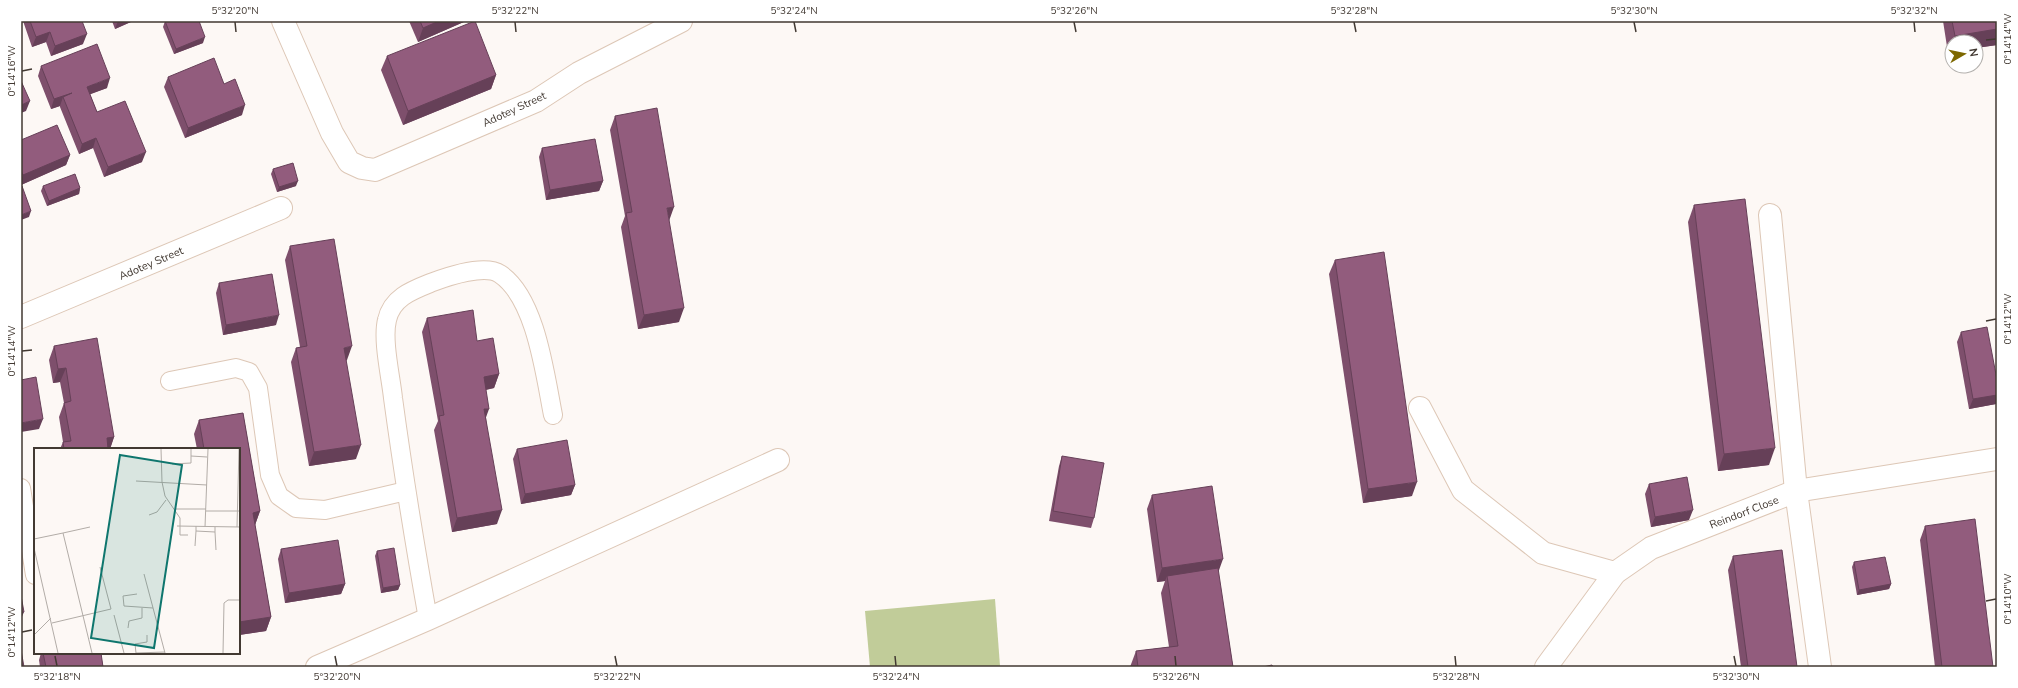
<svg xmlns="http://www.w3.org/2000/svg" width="2018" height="688" viewBox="0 0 2018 688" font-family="'Nunito Sans',sans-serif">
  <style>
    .green { fill: #c1cc99 }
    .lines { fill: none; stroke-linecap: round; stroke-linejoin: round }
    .service-casing { stroke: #ddc7b6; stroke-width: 20 }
    .minor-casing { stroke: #ddc7b6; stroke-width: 24 }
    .service { stroke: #fff; stroke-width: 18 }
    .minor { stroke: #fff; stroke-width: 22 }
    .wall { fill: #7e4f6c }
    .shaded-wall { fill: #664058 }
    .building { fill: #925c7d; stroke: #664058 }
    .ticks { fill: none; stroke: #423932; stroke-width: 1.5 }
    .labels { text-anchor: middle; stroke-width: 4; stroke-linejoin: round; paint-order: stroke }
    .street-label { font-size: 11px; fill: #423932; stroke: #fff }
    .inset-road { fill: none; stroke: #b2aca7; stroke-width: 1 }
    .view { fill: #0f766e; fill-opacity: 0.15; stroke: #0f766e; stroke-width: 2 }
    .inset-edge { fill: none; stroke: #423932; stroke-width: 2 }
    .neatline { fill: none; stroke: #423932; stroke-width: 1.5 }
    .ticks-label { font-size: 10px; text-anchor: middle; fill: #423932 }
  </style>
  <rect width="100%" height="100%" fill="#fdf8f5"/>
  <path class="green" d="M995 599 1000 666 870 667 865 611Z"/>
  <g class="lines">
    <g class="service-casing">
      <g id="service">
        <path d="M170 381 236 368 249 372 258 388 270 475 279 496 296 508 325 510 406 491"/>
        <path d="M21 488 35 575"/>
        <path d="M428 619C415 546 403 472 393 398 391 378 382 340 387 320 392 297 413 290 433 282 449 276 485 264 500 274 536 298 545 375 553 415"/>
      </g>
    </g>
    <g class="minor-casing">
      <g id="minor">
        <path d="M283 21 332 133 349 162 362 168 375 170 536 101 579 73 681 21"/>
        <path d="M1770 215 1796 491 1820 667"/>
        <path d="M21 317 281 208"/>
        <path d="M1420 408 1463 490 1543 553 1615 573"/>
        <path d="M317 667 428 619 778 460"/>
        <path d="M1546 667 1615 573 1651 548 1796 491 1997 459"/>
      </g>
    </g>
    <use href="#service" class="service"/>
    <use href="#minor" class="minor"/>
  </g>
  <g class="wall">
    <path d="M23 21H82L83 44 51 56 46 42 32 47Z"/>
    <path d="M112 21H133L115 29Z"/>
    <path d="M165 21 203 43 174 54 163 27Z"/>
    <path d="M409 21H466L418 42Z"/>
    <path d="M1943 21H1997V45L1976 48V42H1952V52L1948 53Z"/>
    <path d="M387 56 496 75 491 89 403 125 381 70Z"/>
    <path d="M41 66 107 88 90 94 97 112 142 162 104 177 93 148 79 154 60 107V106L51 109 38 76Z"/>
    <path d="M168 77 224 84 242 115 185 138 164 87Z"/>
    <path d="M615 116 669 221 679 322 638 329 621 227 625 216 610 130Z"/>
    <path d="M21 140 70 155 66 165 21 185Z"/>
    <path d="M542 148 603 181 599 191 546 200 539 157Z"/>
    <path d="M273 169 296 186 277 192 271 174Z"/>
    <path d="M43 186 80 188 79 194 47 206 41 191Z"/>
    <path d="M1694 205 1769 465 1718 471 1688 222Z"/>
    <path d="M290 246 347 360 346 361 356 459 309 466 291 362 296 348 300 347 285 260Z"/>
    <path d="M1335 260 1412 496 1363 503 1329 274Z"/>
    <path d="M219 283 276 325 223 335 216 293Z"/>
    <path d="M427 318 477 341 499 374 494 388 486 390V418L497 524 452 532 434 430 438 421 422 332Z"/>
    <path d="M1961 332 1997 380V401L1996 404 1969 409 1957 342Z"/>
    <path d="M54 346 114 437 110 449H60L63 442 59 417 64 403 60 382 53 383 49 360Z"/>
    <path d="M243 413 260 511 255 525 271 617 266 631 239 635V449H197L194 434 199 420Z"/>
    <path d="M517 449 575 485 571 495 521 504 513 459Z"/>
    <path d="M1062 456 1094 518 1091 528 1049 521 1059 466Z"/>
    <path d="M1649 484 1689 520 1651 527 1645 494Z"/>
    <path d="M1152 495 1218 572 1233 667H1130L1136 651 1169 647 1161 593 1165 581 1157 582 1147 509Z"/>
    <path d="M1925 526 1993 667H1935L1920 540Z"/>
    <path d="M281 549 345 584 341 594 285 603 278 559Z"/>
    <path d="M377 551 400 585 398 590 381 593 375 556Z"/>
    <path d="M1733 556 1797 667H1741L1728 570Z"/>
    <path d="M1854 562 1891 584 1889 589 1857 595 1852 567Z"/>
    <path d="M41 653H101L103 667H40L39 660Z"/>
  </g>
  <g class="shaded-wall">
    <path d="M118 21H133L115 29Z"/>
    <path d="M439 21H466L418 42 423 28Z"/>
    <path d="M1997 29V45L1976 48V42H1952L1955 36Z"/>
    <path d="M50 32 46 42 32 47 36 37Z"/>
    <path d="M87 34 83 44 51 56 55 46Z"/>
    <path d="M205 37 203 43 174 54 176 49Z"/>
    <path d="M1952 43V52L1948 53Z"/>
    <path d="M496 75 491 89 403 125 408 111Z"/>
    <path d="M110 78 107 88 83 97 87 87Z"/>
    <path d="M72 93 63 97 60 106 51 109 54 99Z"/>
    <path d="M30 101 26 111 21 113V105Z"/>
    <path d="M245 105 242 115 185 138 188 128Z"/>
    <path d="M96 138 93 148 79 154 82 144Z"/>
    <path d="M146 152 142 162 104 177 108 167Z"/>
    <path d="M70 155 66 165 21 185V181L23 175Z"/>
    <path d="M298 181 296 186 277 192 279 187Z"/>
    <path d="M603 181 599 191 546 200 550 190Z"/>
    <path d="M80 188 79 194 47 206 49 201Z"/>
    <path d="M674 207 669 221 667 208Z"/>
    <path d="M31 211 29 217 21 220V215Z"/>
    <path d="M684 308 679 322 638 329 644 315Z"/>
    <path d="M279 315 276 325 223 335 226 325Z"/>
    <path d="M352 346 347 360 339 362 344 348Z"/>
    <path d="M66 368 60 382 53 383 58 369Z"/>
    <path d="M499 374 494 388 479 391 484 377Z"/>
    <path d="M1997 395V401L1996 404 1969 409 1973 399Z"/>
    <path d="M484 409H489L484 423Z"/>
    <path d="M43 419 39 429 21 432V423Z"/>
    <path d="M114 437 110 449H103L107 438Z"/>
    <path d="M361 445 356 459 309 466 314 452Z"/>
    <path d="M1775 448 1769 465 1718 471 1724 454Z"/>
    <path d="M1417 482 1412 496 1363 503 1368 489Z"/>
    <path d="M575 485 571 495 521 504 525 494Z"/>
    <path d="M502 510 497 524 452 532 457 518Z"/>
    <path d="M1693 510 1689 520 1651 527 1655 517Z"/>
    <path d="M260 511 255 525 253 513Z"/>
    <path d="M1223 559 1218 573 1167 576 1165 581 1157 582 1162 568Z"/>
    <path d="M345 584 341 594 285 603 289 593Z"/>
    <path d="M1891 584 1889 589 1857 595 1859 590Z"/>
    <path d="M400 585 398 590 381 593 383 588Z"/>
    <path d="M21 612H24L21 619Z"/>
    <path d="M271 617 266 631 239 635V622Z"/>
  </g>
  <g class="building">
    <path d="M30 21H82L87 34 55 46 50 32 36 37Z"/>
    <path d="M165 21H199L205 37 176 49Z"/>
    <path d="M420 21H439L423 28Z"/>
    <path d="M475 21 496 75 408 111 387 56Z"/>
    <path d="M1952 21H1997V29L1955 36Z"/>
    <path d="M97 44 110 78 87 87 97 112 125 101 146 152 108 167 96 138 82 144 63 97 72 93 54 99 41 66Z"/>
    <path d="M214 58 224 84 235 79 245 105 188 128 168 77Z"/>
    <path d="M21 81 30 101 21 105Z"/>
    <path d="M657 108 674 207 667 208 684 308 644 315 626 213 632 212 615 116Z"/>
    <path d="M57 125 70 155 23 175 21 171V140Z"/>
    <path d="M595 139 603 181 550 190 542 148Z"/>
    <path d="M293 163 298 181 279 187 273 169Z"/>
    <path d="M75 174 80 188 49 201 43 186Z"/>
    <path d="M21 186H22L31 211 21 215Z"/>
    <path d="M1745 199 1775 448 1724 454 1694 205Z"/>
    <path d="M334 239 352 346 344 348 361 445 314 452 296 348 307 346 290 246Z"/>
    <path d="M1384 252 1417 482 1368 489 1335 260Z"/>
    <path d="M272 274 279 315 226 325 219 283Z"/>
    <path d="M473 310 477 341 493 338 499 374 484 377 489 409H484L502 510 457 518 439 416 444 415 427 318Z"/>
    <path d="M1987 327 1997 380V395L1973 399 1961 332Z"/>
    <path d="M97 338 114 437 107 438 108 449H64L63 442 71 441 64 403 71 401 66 368 58 369 54 346Z"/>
    <path d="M36 377 43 419 21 423V380Z"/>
    <path d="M243 413 260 511 253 513 271 617 239 622V449H204L199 420Z"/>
    <path d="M567 440 575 485 525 494 517 449Z"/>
    <path d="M1062 456 1104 463 1094 518 1053 511Z"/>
    <path d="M1687 477 1693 510 1655 517 1649 484Z"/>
    <path d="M1212 486 1223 559 1162 568 1152 495Z"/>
    <path d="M1975 519 1993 667H1942L1925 526Z"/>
    <path d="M338 540 345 584 289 593 281 549Z"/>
    <path d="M394 548 400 585 383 588 377 551Z"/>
    <path d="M1782 550 1797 667H1748L1733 556Z"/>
    <path d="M1885 557 1891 584 1859 590 1854 562Z"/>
    <path d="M1218 568 1233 667H1138L1136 651 1178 646 1167 576Z"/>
    <path d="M21 596 24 612H21Z"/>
    <path d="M21 650 24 667H21Z"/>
    <path d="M43 653H101L103 667H46Z"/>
    <path d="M1272 665 1273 667H1263Z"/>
  </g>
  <path class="ticks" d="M235 22 236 32M515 22 516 32M794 22 796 32M1074 22 1076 32M1354 22 1356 32M1634 22 1636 32M1914 22 1915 32M1986 40 1996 39M22 71 32 69M1986 321 1996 319M22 351 32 350M1986 601 1996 599M22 632 32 630M55 656 57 666M335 656 337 666M615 656 617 666M895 656 896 666M1175 656 1176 666M1455 656 1456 666M1734 656 1736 666"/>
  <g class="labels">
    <g class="street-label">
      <text transform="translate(514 109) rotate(-25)" y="4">Adotey Street</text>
      <text transform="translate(151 263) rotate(-23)" y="4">Adotey Street</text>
      <text transform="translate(1744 512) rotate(-21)" y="4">Reindorf Close</text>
    </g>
  </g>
  <g transform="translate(34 448)">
    <rect width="206" height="206" fill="#fdf8f5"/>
    <path class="inset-road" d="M127 1 128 34 131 48 146 70V87H154M157 8 173 9M138 16 157 15V1M102 33 173 37M141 61H172M172 63H206M115 67 123 64 132 52M143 78 206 79M162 78V83L181 84V79M171 79 174 1M203 79 205 1M181 84 182 102M29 85 56 79M0 91 29 85 58 205M161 98 162 83M0 100 24 205M110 126 131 205M103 146 89 148 90 158 119 160M80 167 90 205M18 175 77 161 66 119M94 180 95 173 108 170V160M0 187 17 170M113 187V194L101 196 102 205 131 204M189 205 190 155 194 152H206"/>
    <path class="view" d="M86 7 148 17 120 200 57 190Z"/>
    <rect width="206" height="206" class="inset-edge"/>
  </g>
  <rect width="2018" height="688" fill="none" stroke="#ffffff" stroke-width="44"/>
  <g transform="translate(1964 54) rotate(81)"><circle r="19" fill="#ffffff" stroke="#b3b0ad"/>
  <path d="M0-3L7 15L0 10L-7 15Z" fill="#7d6800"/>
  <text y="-6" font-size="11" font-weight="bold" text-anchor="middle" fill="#423932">N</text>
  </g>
  <rect x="22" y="22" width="1974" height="644" class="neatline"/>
  <g class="ticks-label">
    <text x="235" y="14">5°32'20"N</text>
    <text x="515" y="14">5°32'22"N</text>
    <text x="794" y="14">5°32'24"N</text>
    <text x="1074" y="14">5°32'26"N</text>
    <text x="1354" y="14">5°32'28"N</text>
    <text x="1634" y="14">5°32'30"N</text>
    <text x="1914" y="14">5°32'32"N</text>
    <text transform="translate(2007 39) rotate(-90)" y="4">0°14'14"W</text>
    <text transform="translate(11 71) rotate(-90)" y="4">0°14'16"W</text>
    <text transform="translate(2007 319) rotate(-90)" y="4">0°14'12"W</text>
    <text transform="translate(11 351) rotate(-90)" y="4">0°14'14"W</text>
    <text transform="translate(2007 599) rotate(-90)" y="4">0°14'10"W</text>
    <text transform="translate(11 632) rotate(-90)" y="4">0°14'12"W</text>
    <text x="57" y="680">5°32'18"N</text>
    <text x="337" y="680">5°32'20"N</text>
    <text x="617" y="680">5°32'22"N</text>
    <text x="896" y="680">5°32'24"N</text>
    <text x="1176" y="680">5°32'26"N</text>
    <text x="1456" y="680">5°32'28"N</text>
    <text x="1736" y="680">5°32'30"N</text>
  </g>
</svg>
